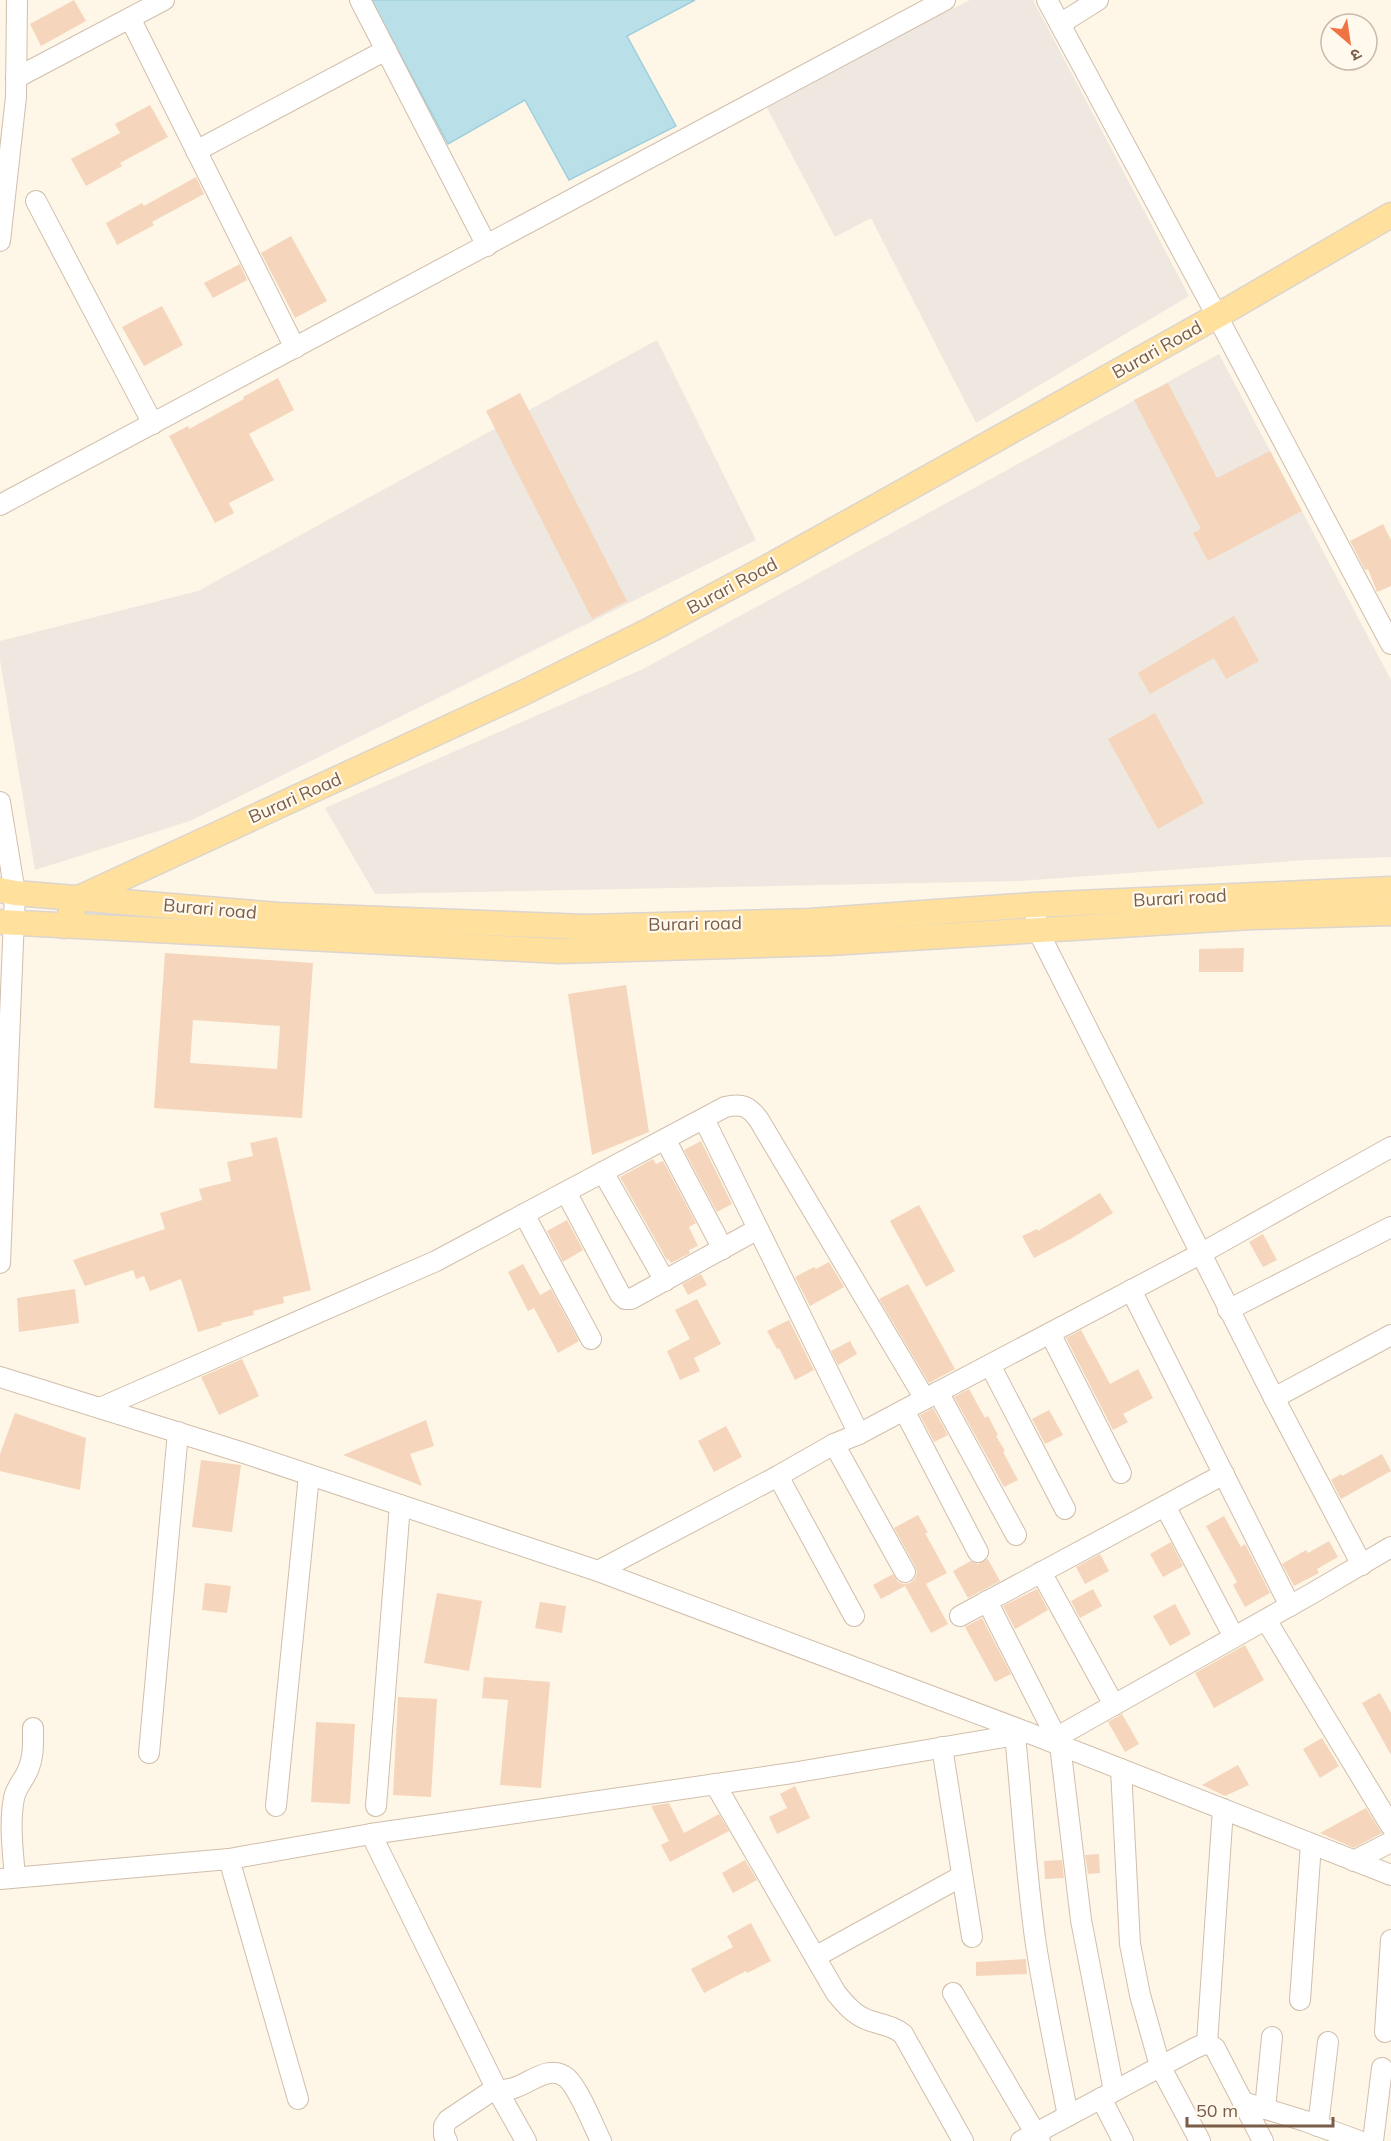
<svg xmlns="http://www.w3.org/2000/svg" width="1391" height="2141" viewBox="0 0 1391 2141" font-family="Mulish,'Noto Sans Devanagari',sans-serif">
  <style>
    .industrial { fill: #eee8e0 }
    .water { fill: #b9e0e9; stroke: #9ecfdc; stroke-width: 1.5 }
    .building { fill: #f5d6bc; fill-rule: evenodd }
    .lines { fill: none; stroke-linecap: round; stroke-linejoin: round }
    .minor-casing { stroke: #d1beab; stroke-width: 22 }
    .major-casing { stroke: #dcd5d0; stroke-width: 27 }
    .minor { stroke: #fff; stroke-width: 20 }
    .major { stroke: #ffe09c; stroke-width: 24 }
    .labels { text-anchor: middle; stroke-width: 4.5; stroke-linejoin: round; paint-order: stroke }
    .street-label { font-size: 18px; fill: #7a5d49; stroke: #fff9ee }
  </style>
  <rect width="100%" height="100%" fill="#fef6e6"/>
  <g class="industrial">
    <path d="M970 0H1033L1189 296 976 423 871 218 835 237 765 104Z"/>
    <path d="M657 340 756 540 190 821 35 870 0 660V641L198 591Z"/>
    <path d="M1219 354 1391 680V857L1307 860 1020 881 375 894 325 808 643 669Z"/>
  </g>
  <path class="water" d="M371 0H695L627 36 676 126 569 180 525 100 448 144Z"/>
  <g class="building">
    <path d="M74 0 86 21 41 46 30 24Z"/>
    <path d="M150 105 168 137 120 163 122 166 86 186 71 159 120 133 115 124Z"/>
    <path d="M196 177 204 194 152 222 154 225 117 245 106 223 142 203 144 206Z"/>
    <path d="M291 236 327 301 295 318 261 253Z"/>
    <path d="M240 264 247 280 213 298 204 283Z"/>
    <path d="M162 306 183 345 144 366 122 327Z"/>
    <path d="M278 378 294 410 249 434 274 480 229 503 234 513 215 523 169 436 188 426 189 429 244 399 243 397Z"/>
    <path d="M1168 383 1217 478 1270 451 1302 511 1208 561 1193 533 1201 529 1134 400Z"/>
    <path d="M520 393 627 601 592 619 486 411Z"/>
    <path d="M1383 524 1391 540V586L1377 592 1368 569 1365 570 1350 541Z"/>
    <path d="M1234 616 1259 661 1226 679 1214 658 1150 694 1138 673Z"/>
    <path d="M1155 713 1204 803 1158 829 1108 739Z"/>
    <path d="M1244 948 1243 972H1199V949Z"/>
    <path d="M165 953 313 963 302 1118 154 1108ZM193 1020 280 1026 277 1069 190 1063Z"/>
    <path d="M626 985 649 1132 592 1155 568 994Z"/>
    <path d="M277 1137 311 1290 283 1297 284 1303 253 1311 254 1315 221 1323 222 1325 198 1332 181 1279 150 1291 144 1276 136 1279 133 1270 85 1286 73 1260 165 1229 160 1213 202 1200 199 1189 231 1181 227 1162 253 1156 250 1143Z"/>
    <path d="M701 1141 732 1204 717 1212 684 1150Z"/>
    <path d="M653 1159 656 1164 663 1161 696 1223 689 1227 698 1246 689 1250 690 1253 671 1263 668 1259 667 1260 620 1177Z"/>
    <path d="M1100 1193 1113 1213 1072 1238 1034 1258 1022 1236 1037 1229 1038 1231Z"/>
    <path d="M919 1205 955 1271 926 1287 890 1221Z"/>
    <path d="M567 1220 583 1250 563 1262 547 1231Z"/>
    <path d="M1263 1234 1277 1260 1263 1267 1249 1242Z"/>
    <path d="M829 1262 844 1287 810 1306 795 1277 814 1267 816 1269Z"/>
    <path d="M523 1264 540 1295 551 1289 579 1341 558 1353 534 1308 528 1311 508 1272Z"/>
    <path d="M701 1274 707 1285 688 1295 682 1284Z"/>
    <path d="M908 1284 955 1369 929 1383 879 1299Z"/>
    <path d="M75 1289 79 1323 19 1332 17 1298Z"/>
    <path d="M697 1299 721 1344 694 1358 700 1371 680 1380 667 1351 690 1339 675 1310Z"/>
    <path d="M789 1320 814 1370 795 1380 779 1348 777 1349 767 1331Z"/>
    <path d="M1081 1330 1110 1384 1138 1369 1153 1398 1123 1414 1128 1422 1113 1430 1066 1338Z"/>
    <path d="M850 1341 857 1354 838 1365 831 1351Z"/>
    <path d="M242 1359 259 1396 219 1415 201 1377Z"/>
    <path d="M969 1389 985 1418 988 1416 998 1435 996 1436 1005 1451 1003 1452 1018 1480 1004 1487 954 1397Z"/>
    <path d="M933 1408 948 1435 934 1442 920 1415Z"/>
    <path d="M1049 1410 1063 1435 1045 1444 1032 1419Z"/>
    <path d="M15 1413 86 1438 80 1490 0 1471V1454Z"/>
    <path d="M426 1420 434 1446 410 1454 422 1486 343 1455Z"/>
    <path d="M726 1426 742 1457 714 1472 698 1441Z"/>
    <path d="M1382 1454 1391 1471 1341 1499 1331 1480 1341 1474 1342 1476Z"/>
    <path d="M201 1460 241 1465 232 1532 192 1527Z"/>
    <path d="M918 1515 928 1533H925L947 1573 926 1584 948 1624 931 1633 905 1586 881 1599 873 1585 893 1574 898 1582 904 1584 910 1583 915 1579 917 1573 915 1566 894 1528Z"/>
    <path d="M1224 1516 1241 1547 1245 1544 1270 1593 1245 1607 1233 1585 1237 1582 1206 1526Z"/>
    <path d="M1329 1541 1338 1557 1317 1569 1319 1573 1294 1586 1282 1564 1306 1550 1308 1553Z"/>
    <path d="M1171 1542 1183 1566 1163 1577 1150 1554Z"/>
    <path d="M1100 1554 1109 1571 1085 1584 1076 1567Z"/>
    <path d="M988 1559 1000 1581 968 1598 953 1571 967 1563 971 1561 978 1564Z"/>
    <path d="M205 1583 231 1586 227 1613 202 1610Z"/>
    <path d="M1037 1589 1048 1610 1015 1629 1003 1606Z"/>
    <path d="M1093 1589 1102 1606 1080 1618 1071 1601Z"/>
    <path d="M437 1593 482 1601 469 1671 424 1663Z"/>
    <path d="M540 1602 566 1606 562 1633 535 1628Z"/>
    <path d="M1175 1604 1191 1634 1170 1646 1153 1616Z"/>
    <path d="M982 1618 1011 1674 995 1682 965 1627Z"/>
    <path d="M1245 1645 1264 1680 1214 1708 1195 1673Z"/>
    <path d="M484 1677 550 1682 541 1788 500 1785 508 1700 482 1698Z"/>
    <path d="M1380 1693 1391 1713V1755L1362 1703Z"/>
    <path d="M398 1697 437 1699 431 1797 393 1795Z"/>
    <path d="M1122 1714 1139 1744 1125 1752 1108 1722Z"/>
    <path d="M316 1722 355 1724 350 1804 311 1802Z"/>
    <path d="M1322 1738 1339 1766 1320 1778 1303 1749Z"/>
    <path d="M1238 1765 1249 1785 1225 1796 1202 1785Z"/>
    <path d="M795 1786 810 1818 777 1834 769 1817 787 1808 780 1794Z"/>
    <path d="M669 1803 684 1833 719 1814 729 1831 670 1862 661 1845 669 1841 651 1806Z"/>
    <path d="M1366 1808 1382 1833 1354 1848 1320 1833Z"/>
    <path d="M1099 1854 1100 1873 1088 1874 1085 1855Z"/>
    <path d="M745 1860 757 1880 733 1893 722 1873Z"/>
    <path d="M1062 1860 1064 1878 1045 1879 1044 1861Z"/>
    <path d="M751 1923 771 1961 747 1973 746 1971 704 1993 691 1969 733 1947 727 1936Z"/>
    <path d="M1026 1959 1027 1974 976 1976V1962Z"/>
  </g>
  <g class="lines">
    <g class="minor-casing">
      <g id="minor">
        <path d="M360 0 487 246"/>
        <path d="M1047 0 1217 316 1391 644"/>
        <path d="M130 18 295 348"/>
        <path d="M1060 24 1098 0"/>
        <path d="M16 78 164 0"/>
        <path d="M196 151 386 50"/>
        <path d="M36 201 153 424"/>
        <path d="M0 241 16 97 17 0"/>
        <path d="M0 505 945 0"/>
        <path d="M0 802 15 893 0 1263"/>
        <path d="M1034 905 1038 931 1274 1398 1391 1335"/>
        <path d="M704 1119 859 1434"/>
        <path d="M665 1139 723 1249"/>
        <path d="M603 1172 665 1281"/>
        <path d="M566 1192 620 1294 625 1299H631L758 1229"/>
        <path d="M524 1214 591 1339"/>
        <path d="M1131 1290 1290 1606"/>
        <path d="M1228 1310 1391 1227"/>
        <path d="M1050 1333 1121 1473"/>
        <path d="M990 1365 1065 1509"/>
        <path d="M0 1377 247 1454 598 1571 1029 1733 1391 1875"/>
        <path d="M938 1392 1016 1535"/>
        <path d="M1274 1398 1362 1565"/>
        <path d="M100 1408 436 1261 725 1107C742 1103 749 1106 759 1120L925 1399"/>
        <path d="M904 1410 978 1552"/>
        <path d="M834 1444 905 1572"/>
        <path d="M778 1476 854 1616"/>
        <path d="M1165 1506 1234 1637"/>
        <path d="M598 1571 778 1476 834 1444 859 1434 904 1410 1200 1254 1391 1147"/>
        <path d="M1041 1572 1114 1705"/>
        <path d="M987 1601 1056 1737"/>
        <path d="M960 1616 1224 1474"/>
        <path d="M1266 1620 1391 1826"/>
        <path d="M1015 1735C1022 1805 1026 1875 1036 1945 1045 2002 1057 2059 1068 2116"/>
        <path d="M1050 1741 1311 1594 1391 1547"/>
        <path d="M1060 1745 1081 1920 1114 2091"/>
        <path d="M942 1747 972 1937"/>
        <path d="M149 1753 178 1432"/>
        <path d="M1121 1769 1130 1944 1140 1995 1160 2066 1200 2141"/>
        <path d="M715 1784 836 1993C845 2004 854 2015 868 2020 881 2025 892 2025 903 2034L963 2141"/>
        <path d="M276 1806 309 1475"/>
        <path d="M376 1806 400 1505"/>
        <path d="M371 1834 496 2088C520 2098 544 2059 567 2078 579 2089 593 2125 601 2141"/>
        <path d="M229 1859 298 2099"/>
        <path d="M1354 1861 1391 1842"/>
        <path d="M15 1877C13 1852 9 1824 14 1798 16 1787 24 1780 28 1770 34 1756 33 1743 33 1728"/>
        <path d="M0 1879 229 1859 371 1834 792 1773 1028 1733"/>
        <path d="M815 1957 962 1876"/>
        <path d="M953 1993 1040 2141"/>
        <path d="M1300 2000 1311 1844"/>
        <path d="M1385 2032 1391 1940"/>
        <path d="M1207 2043 1223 1809"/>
        <path d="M1101 2098 1123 2141"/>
        <path d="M1243 2102 1305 2121 1359 2141"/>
        <path d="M1265 2109 1272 2037"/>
        <path d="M1318 2126 1328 2042"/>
        <path d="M447 2141 444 2135V2126L448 2120 496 2088 526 2141"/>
        <path d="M1021 2141 1195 2048 1207 2043 1215 2048 1263 2141"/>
        <path d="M1373 2141 1382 2068"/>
      </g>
    </g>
    <g class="major-casing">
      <g id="major">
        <path d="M0 890 15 893 278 915 586 927 810 921 1034 905 1391 889"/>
        <path d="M0 922 559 951 829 943 1252 917 1391 913"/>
        <path d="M64 926 79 898 523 693 652 629 777 562 1217 316 1391 215"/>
      </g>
    </g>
    <use href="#minor" class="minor"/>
    <use href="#major" class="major"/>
  </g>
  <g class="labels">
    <g class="street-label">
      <text transform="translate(1157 350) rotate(-29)" y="6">Burari Road</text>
      <text transform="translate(732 586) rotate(-28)" y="6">Burari Road</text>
      <text transform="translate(295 798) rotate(-24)" y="6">Burari Road</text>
      <text transform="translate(1180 898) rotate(-3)" y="6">Burari road</text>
      <text transform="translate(210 909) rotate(5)" y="6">Burari road</text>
      <text transform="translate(695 924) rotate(-1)" y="6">Burari road</text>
    </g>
  </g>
  <g transform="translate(1349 42) rotate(151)"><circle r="28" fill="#fff9ee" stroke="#cabbac" stroke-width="1.5"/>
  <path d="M0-4.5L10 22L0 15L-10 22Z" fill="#f07344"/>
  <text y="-9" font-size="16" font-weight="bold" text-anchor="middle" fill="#7a5d49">उ</text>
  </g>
  <path d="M1187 2117v9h146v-9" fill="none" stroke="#7a5d49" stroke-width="3"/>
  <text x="1196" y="2117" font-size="18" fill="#7a5d49" stroke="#fff9ee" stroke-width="4.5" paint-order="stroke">50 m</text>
</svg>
